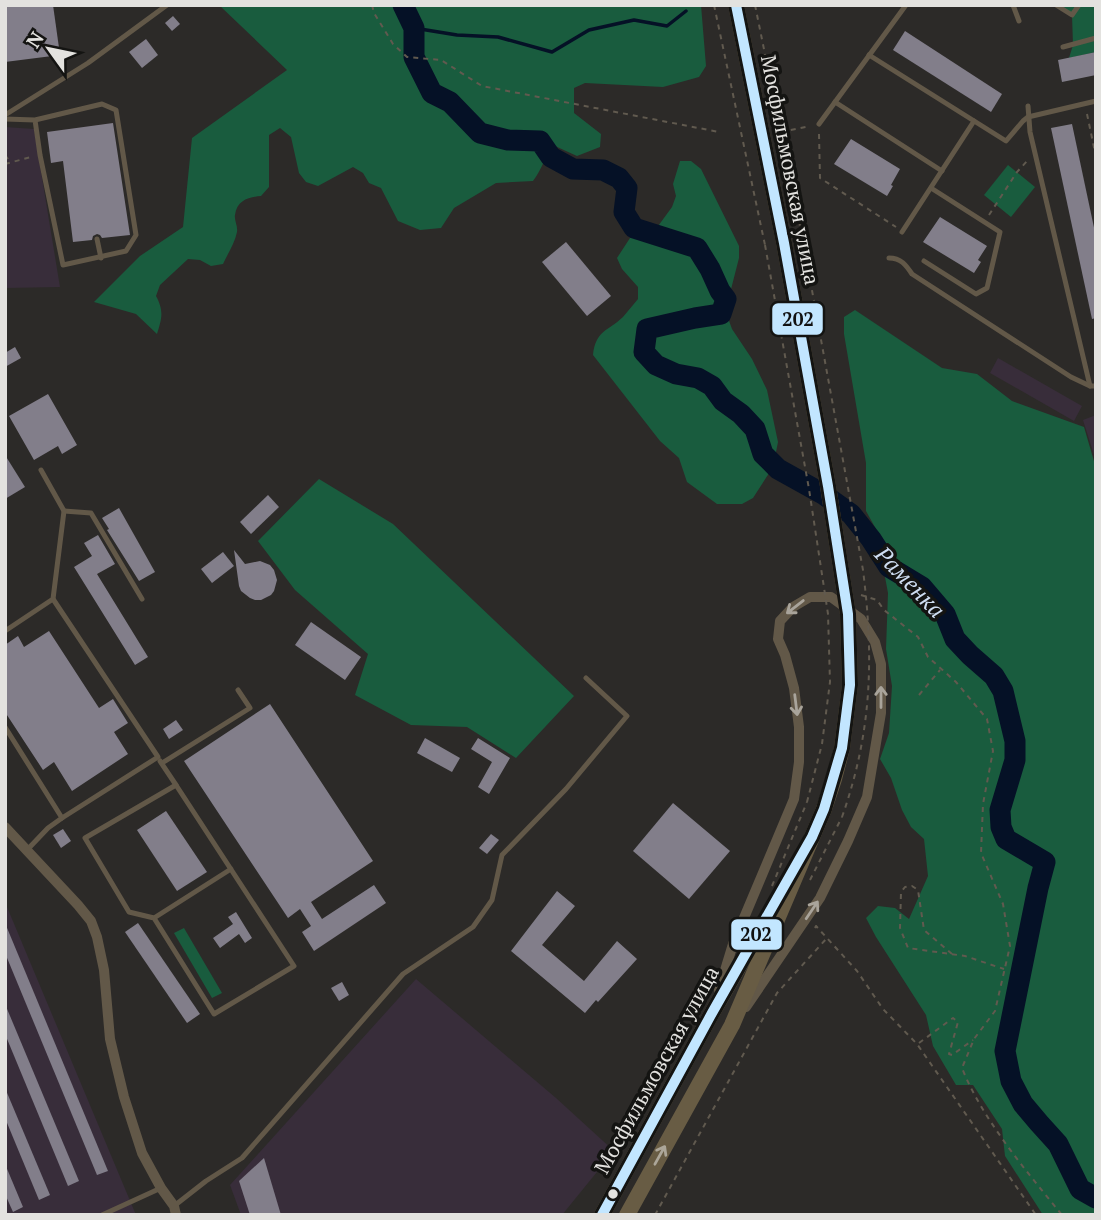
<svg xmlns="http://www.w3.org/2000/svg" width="1101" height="1220" viewBox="0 0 1101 1220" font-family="'PT Serif',serif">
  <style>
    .industrial { fill: #382d3a }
    .green { fill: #195c3e }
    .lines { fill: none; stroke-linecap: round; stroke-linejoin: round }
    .stream { stroke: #051126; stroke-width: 3.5 }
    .river { stroke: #051126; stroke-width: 21 }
    .building { fill: #827e8a }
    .path { stroke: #615a4f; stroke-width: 2; stroke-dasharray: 5 5; stroke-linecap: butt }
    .lane { stroke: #625848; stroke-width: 5 }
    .street { stroke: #625848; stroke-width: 10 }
    .secondary { stroke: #685c44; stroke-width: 16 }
    .path-bridge { stroke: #615a4f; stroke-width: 2; stroke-dasharray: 5 5; stroke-linecap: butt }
    .secondary-bridge { stroke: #685c44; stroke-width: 16 }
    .bus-1-casing { stroke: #141412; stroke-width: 16 }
    .bus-1 { stroke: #c2e6ff; stroke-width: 10 }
    .oneway { stroke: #a9a49b }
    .oneway2 { stroke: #aca699 }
    .bus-dot { fill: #e3e2df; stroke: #141412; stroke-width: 2.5 }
    .labels { text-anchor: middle; stroke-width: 7; stroke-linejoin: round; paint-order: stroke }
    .street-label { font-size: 21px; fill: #e3e2df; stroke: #141412 }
    .water-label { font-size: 23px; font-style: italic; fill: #ceddf1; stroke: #141412 }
    .line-badge { stroke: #141412; stroke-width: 2.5 }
    .pale-badge-label { font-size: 19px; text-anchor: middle; font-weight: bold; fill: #111 }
  </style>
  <rect width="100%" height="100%" fill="#2c2a28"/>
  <g class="industrial">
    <path d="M5 127 34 129 60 287 5 288Z"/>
    <path d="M998 358 1082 406 1074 421 990 373Z"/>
    <path d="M1096 415V461L1083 420Z"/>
    <path d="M5 905 7 907 136 1215H5Z"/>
    <path d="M416 979 556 1098 614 1151 562 1215H241L230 1185Z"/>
  </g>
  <g class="green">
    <path d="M219 5H701L706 66 699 77 663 87 585 83 574 88V113L601 134 600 147 577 156 555 146C543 158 543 168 533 181L496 183 454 208 441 228 420 230 398 221 381 188 369 183 363 173 353 167 318 186 306 182 299 173 291 137 280 128 269 135V187L261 196C249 197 237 200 235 215 234 220 238 226 237 232 235 243 228 253 223 264L211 266 200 260 188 259 160 285 156 296C164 311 162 318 157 334L136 314 94 302 140 256 183 227 192 138 287 70Z"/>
    <path d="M1056 5H1096V52L1069 58 1073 45 1072 15Z"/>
    <path d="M680 161H691L701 169 739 246V258L727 305 728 318 732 329 752 359 767 390 778 442 773 467 753 498 742 504H717L687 482 679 458 660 441 593 355C596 330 607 332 623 317 628 311 633 305 638 299V287L622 269 617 258 630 238 653 233 672 207 676 196 673 184Z"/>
    <path d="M1008 165 1035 187 1011 217 984 195Z"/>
    <path d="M855 310 942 368 977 374 1012 401 1084 427 1096 468V1215H1043L1005 1156 1002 1129 973 1085H956L933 1046 926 1015 876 937 866 918 878 906 895 908 909 919 928 876 924 839 911 827 902 810 891 778 880 759 889 733 892 686 886 649 888 593 876 529 866 511V463L844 334V317Z"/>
    <path d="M319 479 393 524 574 696 516 758 467 727 411 725 355 695 368 654 295 590 258 541Z"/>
    <path d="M184 928 222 993 212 998 174 933Z"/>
  </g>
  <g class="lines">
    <path class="stream" d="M414 28 457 35 498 37 552 52 589 30 634 20 667 26 686 11"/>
    <path class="river" d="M403 5 414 28V57L432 93 450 102 480 133 508 140 540 141 551 157 573 169 603 170 619 178 627 188 624 212 634 228 697 248 710 269 720 291 726 299 721 314 695 318 647 329 644 352 656 365 676 374 698 378 712 386 723 401 741 414 755 429 763 454 778 469 823 494 851 514 871 539 889 567 922 587 945 614 955 639 970 655 994 676 1003 691 1015 741V760L1000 810 1001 827 1006 839 1045 862 1038 888 1005 1051 1011 1081 1023 1104 1039 1123 1058 1144 1080 1189 1096 1198"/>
  </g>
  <g class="building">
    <path d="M5 5H53L60 55 5 62Z"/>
    <path d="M173 16 180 24 172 31 165 23Z"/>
    <path d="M905 31 1002 94 991 112 893 50Z"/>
    <path d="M146 39 158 55 142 68 129 52Z"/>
    <path d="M1096 52V75L1062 82 1058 60Z"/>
    <path d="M113 123 130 235 102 238 100 235 97 234 93 236 92 240 73 242 63 161 51 163 47 132Z"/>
    <path d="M1072 124 1096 237V318L1092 319 1051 128Z"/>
    <path d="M851 139 900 169 891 185 893 186 887 196 834 164Z"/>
    <path d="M940 217 987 246 978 260 981 262 974 273 923 242Z"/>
    <path d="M566 242 611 296 587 316 542 262Z"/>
    <path d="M15 347 21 358 5 367V353Z"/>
    <path d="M48 394 77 445 62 454 58 446 34 460 9 416Z"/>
    <path d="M5 455 25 487 5 499Z"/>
    <path d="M268 495 279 507 251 534 240 522Z"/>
    <path d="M119 508 155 572 139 581 107 530 109 529 102 518Z"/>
    <path d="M98 535 115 564 97 574 148 657 135 665 74 567 92 556 84 543Z"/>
    <path d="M234 550 245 564 260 561 270 565 274 570 277 580 274 591 271 595 261 600H255L250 598 241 591 239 586Z"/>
    <path d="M223 552 234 566 212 583 201 569Z"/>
    <path d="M311 622 361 657 345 680 295 645Z"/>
    <path d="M49 631 99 708 113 699 128 723 114 732 128 754 72 791 54 762 43 770 5 712V645L18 636 24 647Z"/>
    <path d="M270 704 373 861 311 902 322 919 374 885 386 903 314 951 302 932 311 926 300 909 288 918 184 761Z"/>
    <path d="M176 720 183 730 169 739 163 729Z"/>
    <path d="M425 738 460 758 452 772 417 753Z"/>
    <path d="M478 738 510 758 489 794 478 787 492 762 471 749Z"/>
    <path d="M673 803 730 851 689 899 633 851Z"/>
    <path d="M166 811 207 872 177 891 137 830Z"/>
    <path d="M63 829 71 841 61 848 53 835Z"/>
    <path d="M491 834 499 840 487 854 479 848Z"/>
    <path d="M557 891 575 906 542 945 584 981 617 941 637 959 598 1002 596 1000 585 1013 511 951Z"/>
    <path d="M236 912 252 938 245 943 239 934 220 948 213 938 233 924 228 917Z"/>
    <path d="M5 923 108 1171 97 1175 5 953Z"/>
    <path d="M138 923 200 1014 187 1023 125 932Z"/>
    <path d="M342 982 349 995 339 1001 331 988Z"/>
    <path d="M5 1004 79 1181 68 1186 5 1034Z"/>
    <path d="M5 1088 50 1195 39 1200 5 1118Z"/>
    <path d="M264 1158 281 1215H250L239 1181Z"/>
    <path d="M5 1164 23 1207 13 1212 5 1194Z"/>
  </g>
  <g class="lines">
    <g class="path">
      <path d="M372 5 374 13 393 44 407 57 441 60 482 86 719 132"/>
      <path d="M714 5 765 245"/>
      <path d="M755 5 803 241"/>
      <path d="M1087 114 1096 157"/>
      <path d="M781 132 810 126"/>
      <path d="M819 134 820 178 896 227"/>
      <path d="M5 155 11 163"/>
      <path d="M5 164 31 157"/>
      <path d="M989 215 1017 172 1028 160"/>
      <path d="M861 595 877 600 884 610 918 637 928 657 956 682 987 719 993 751 983 804 981 853 1003 904 1010 946 995 1011 974 1039 962 1068C982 1119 1027 1172 1062 1215"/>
      <path d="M919 695 940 670"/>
      <path d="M810 880 842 817"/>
      <path d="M772 886 807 802"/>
      <path d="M815 928 816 926 857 971 883 1009 917 1044 1036 1215"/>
      <path d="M952 954 924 930 918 890 912 886 905 887 901 892 900 928 908 948 965 956 1004 969"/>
      <path d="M919 1043 953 1018 958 1022 949 1054 952 1055 973 1040"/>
      <path d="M655 1215 777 993 827 938"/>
    </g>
    <g class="lane">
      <path d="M1013 5 1019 21"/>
      <path d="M1056 5 1072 15 1079 5"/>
      <path d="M1063 47 1096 38"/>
      <path d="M869 55 1006 141 1023 121 1028 117 1096 101"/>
      <path d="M835 102 942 171"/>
      <path d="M1028 106 1030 132 1090 386"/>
      <path d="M5 115 88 63 167 5"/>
      <path d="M5 119 35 120 102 104 116 110 136 235 126 251 63 265 40 155 35 120"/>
      <path d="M819 124 906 5"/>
      <path d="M902 232 974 121"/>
      <path d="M97 239 101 258"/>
      <path d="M889 258C901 258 906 265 912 274L1071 377 1090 386H1096"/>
      <path d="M924 261 976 294 987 288 1000 232 931 188"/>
      <path d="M64 511 91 513 142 599"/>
      <path d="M5 631 53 599 64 511 41 470"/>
      <path d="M5 727 62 818"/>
      <path d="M160 761 176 785"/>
      <path d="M162 763 250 708 238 690"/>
      <path d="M27 850 48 828 62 818 158 757 53 599"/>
      <path d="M154 918 214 1014 294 966 176 785 85 838 129 912 154 918 231 869"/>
      <path d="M174 1206 206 1181 242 1158 403 974 473 927 492 900 502 855 566 789 627 716 586 678"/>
      <path d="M102 1215 161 1188"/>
    </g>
    <g class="street">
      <path d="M5 827 78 905 91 921 97 937 104 970 110 1039 124 1097 142 1153 161 1188 174 1206 176 1215"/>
      <path d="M719 990 733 944 794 799 799 762V727L794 688 785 655 778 639 780 621 793 607 810 597H831L861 619 875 642 881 664V713L867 797 848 841 820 898 746 1007"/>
    </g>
    <g class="secondary">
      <path d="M736 5 784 243"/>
      <path d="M602 1215 712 1013 777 900"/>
      <path d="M627 1215 732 1025 824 809"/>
    </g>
    <g class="path-bridge">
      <path d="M803 241 863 570C874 658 872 732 842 817"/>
      <path d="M765 245 809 489 828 614 830 682 822 744 807 802"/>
    </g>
    <path class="secondary-bridge" d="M784 243 828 486 848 614 850 685 842 748 834 779 824 809"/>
    <g class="bus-1-casing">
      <path id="bus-1" d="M602 1215 712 1013 812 837 824 809 842 748 850 685 848 614 828 486 784 243 736 5"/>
    </g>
    <use href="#bus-1" class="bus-1"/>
  </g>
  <defs><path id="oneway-shaft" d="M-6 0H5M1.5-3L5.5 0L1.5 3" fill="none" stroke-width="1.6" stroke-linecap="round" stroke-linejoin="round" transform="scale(1.75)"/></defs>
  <g class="oneway">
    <use href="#oneway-shaft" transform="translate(795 607) rotate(142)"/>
    <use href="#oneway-shaft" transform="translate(881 697) rotate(-90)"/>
    <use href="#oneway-shaft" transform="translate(796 705) rotate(83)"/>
    <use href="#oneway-shaft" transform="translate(812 910) rotate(-56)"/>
  </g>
  <use class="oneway2" href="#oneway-shaft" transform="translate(660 1155) rotate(-61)"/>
  <circle class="bus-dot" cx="613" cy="1194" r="6"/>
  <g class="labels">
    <g class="street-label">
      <text transform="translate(790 170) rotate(79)" y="7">Мосфильмовская улица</text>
      <text transform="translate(657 1070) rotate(-61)" y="7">Мосфильмовская улица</text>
    </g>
    <g class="water-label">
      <text transform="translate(910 582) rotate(46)" y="8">Раменка</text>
    </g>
  </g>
  <g class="line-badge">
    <rect x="771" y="302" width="53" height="34" rx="7" fill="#c2e6ff"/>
    <rect x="730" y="918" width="53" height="33" rx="7" fill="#c2e6ff"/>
  </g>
  <g class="pale-badge-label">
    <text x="798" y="326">202</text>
    <text x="756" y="941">202</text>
  </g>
  <rect width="1101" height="1220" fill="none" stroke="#e3e2df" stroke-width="14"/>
  <g transform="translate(49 49) rotate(303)" stroke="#141412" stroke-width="5" paint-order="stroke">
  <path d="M0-5L12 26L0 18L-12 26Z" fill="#e3e2df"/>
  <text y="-10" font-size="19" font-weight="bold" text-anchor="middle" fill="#e3e2df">N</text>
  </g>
</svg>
